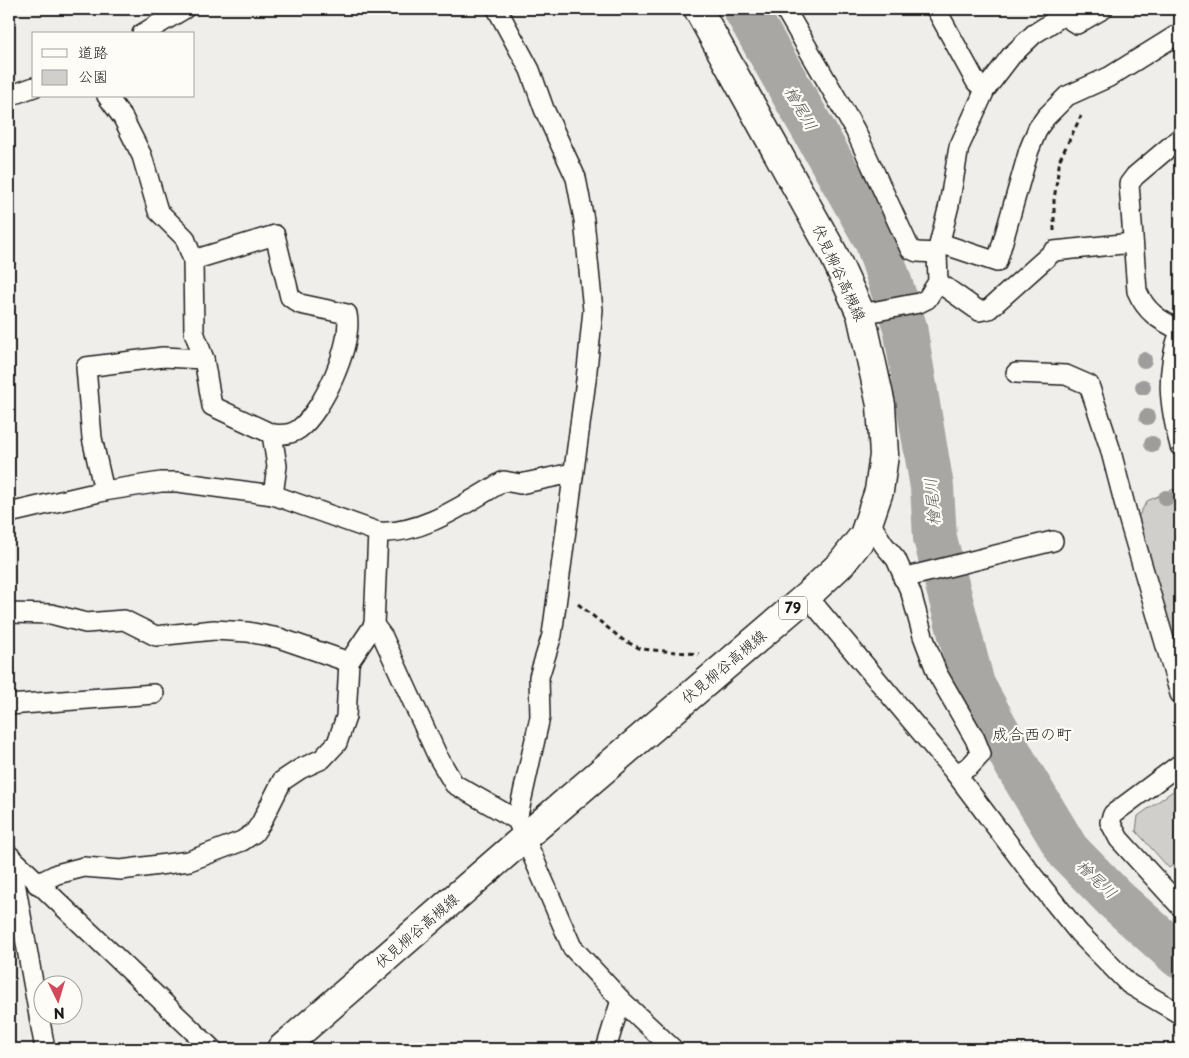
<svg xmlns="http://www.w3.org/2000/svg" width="1189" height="1058" viewBox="0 0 1189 1058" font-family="'Playpen Sans','Klee One',sans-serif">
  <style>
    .green { fill: #d0cfcc; stroke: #767674 }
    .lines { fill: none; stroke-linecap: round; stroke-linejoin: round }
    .river { stroke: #a8a7a3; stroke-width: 44 }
    .street-casing { stroke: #1c1c1c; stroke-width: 22 }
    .primary-casing { stroke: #1c1c1c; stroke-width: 31 }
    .path { stroke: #1c1c1c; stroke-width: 3; stroke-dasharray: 5 4; stroke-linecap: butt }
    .street { stroke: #fdfcf7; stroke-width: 19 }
    .primary { stroke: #fdfcf7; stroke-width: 28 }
    .tree { fill: #9e9d9b }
    .labels { text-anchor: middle; stroke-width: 4.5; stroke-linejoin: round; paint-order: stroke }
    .shield { fill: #fdfcf7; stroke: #605f5e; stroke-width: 1 }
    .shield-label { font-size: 14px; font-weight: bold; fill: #1c1c1c }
    .street-label { font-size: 15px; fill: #1c1c1c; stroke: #fdfcf7 }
    .water-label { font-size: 16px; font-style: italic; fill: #5b5b59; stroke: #fdfcf7 }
    .neighbourhood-label { font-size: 16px; fill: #1c1c1c; stroke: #fdfcf7 }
  </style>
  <rect width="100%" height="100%" fill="#f0eeea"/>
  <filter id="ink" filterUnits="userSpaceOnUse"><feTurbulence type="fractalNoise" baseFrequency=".02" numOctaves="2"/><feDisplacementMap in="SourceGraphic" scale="10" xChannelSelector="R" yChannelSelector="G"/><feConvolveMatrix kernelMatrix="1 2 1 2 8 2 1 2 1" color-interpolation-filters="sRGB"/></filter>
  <g filter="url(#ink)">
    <g class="green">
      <path d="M1174 489 1180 510V666L1138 517 1147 501Z"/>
      <path d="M1180 786V860L1169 868 1136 831 1138 816Z"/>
    </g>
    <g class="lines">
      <path class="river" d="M745 9 876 240 905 327 932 487 935 538 973 685 1017 766 1068 851 1115 899 1180 957"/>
      <g class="street-casing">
        <g id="street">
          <path d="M497 9 530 70 544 109 576 178 584 220 593 310 586 380 552 635 539 677 540 717 517 820"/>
          <path d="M785 9 855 130 910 249 917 252 937 253"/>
          <path d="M936 9 976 82 985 90"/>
          <path d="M1065 9 1072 21 1077 24 1103 9"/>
          <path d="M142 34 184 9"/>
          <path d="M9 96 34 87"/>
          <path d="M107 96 123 118 142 156 158 211 185 238 193 260 194 332 204 359 212 406 272 434 277 466 273 495"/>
          <path d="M1180 138 1135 176 1129 184 1137 291C1146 312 1160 321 1180 330"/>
          <path d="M940 243 997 262 1029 150 1038 128 1046 117 1067 96 1109 77 1180 33"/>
          <path d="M193 260 275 235 290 297 300 304 347 314C353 344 323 411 299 429 291 435 281 435 272 434"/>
          <path d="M938 282 979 311 989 309 1054 251 1132 243"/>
          <path d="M861 314 919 303 927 299 938 282 937 253 949 205 959 147 985 90 1011 56 1034 34 1067 13"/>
          <path d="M1180 331C1165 373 1169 403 1180 446"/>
          <path d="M1016 373 1066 375 1089 385 1110 448 1128 517 1180 694"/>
          <path d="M104 491 92 438 86 367 163 357 204 359"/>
          <path d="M9 513 104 491 161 482H178L273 495 378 532 374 625 383 637 438 757 454 784 517 820 572 947 621 1000 673 1049"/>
          <path d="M869 521 884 545 896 559 911 593 923 636 937 673 975 739 981 754 970 766 956 774"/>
          <path d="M378 532C423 535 467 502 504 481L520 484 572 473"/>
          <path d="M903 578 1053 541"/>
          <path d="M807 596 956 774 1033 876 1079 933 1129 984 1180 1014"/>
          <path d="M9 613 51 614 86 623 124 620 156 636 214 630 248 632 279 638 349 662"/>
          <path d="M9 705 154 694"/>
          <path d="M1180 764 1113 814 1110 822 1119 839 1180 906"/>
          <path d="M9 855 212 1049"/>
          <path d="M11 860 45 1049"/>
          <path d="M37 884 57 874 84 867 121 870 189 861 242 841 254 833 261 823 282 781 300 769 322 759 337 743 346 717 349 662 374 625"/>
          <path d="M606 1049 621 1000"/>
        </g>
      </g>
      <g class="primary-casing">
        <path id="primary" d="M281 1049 525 837 807 596 842 563 864 535 879 491 884 455 881 405 861 314 833 253 698 9"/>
      </g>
      <g class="path">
        <path d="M1054 231V200L1060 159 1081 116"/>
        <path d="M578 604 623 640 641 649 699 654"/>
      </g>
      <use href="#street" class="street"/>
      <use href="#primary" class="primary"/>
    </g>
    <g class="tree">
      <circle cx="1144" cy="360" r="8"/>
      <circle cx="1143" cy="387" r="8"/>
      <circle cx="1147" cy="417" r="8"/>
      <circle cx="1152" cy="444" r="8"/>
      <circle cx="1166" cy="498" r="8"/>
    </g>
  </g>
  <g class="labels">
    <rect class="shield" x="779" y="596.5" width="28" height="23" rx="4"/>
    <g class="shield-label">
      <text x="793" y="613">79</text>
    </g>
    <g class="street-label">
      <text transform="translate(839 273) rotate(65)" y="5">伏見柳谷高槻線</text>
      <text transform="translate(724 667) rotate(-40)" y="5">伏見柳谷高槻線</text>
      <text transform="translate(417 931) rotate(-41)" y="5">伏見柳谷高槻線</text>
    </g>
    <g class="water-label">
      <text transform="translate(801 108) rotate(60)" y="6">檜尾川</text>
      <text transform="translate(932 502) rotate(-95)" y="6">檜尾川</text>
      <text transform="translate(1097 879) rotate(43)" y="6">檜尾川</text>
    </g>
    <g class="neighbourhood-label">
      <text x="1032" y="740">成合西の町</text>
    </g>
  </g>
  <rect width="1189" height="1058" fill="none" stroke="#fdfcf7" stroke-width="30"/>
  <rect x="15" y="15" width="1159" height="1028" fill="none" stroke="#1c1c1c" stroke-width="2" filter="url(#ink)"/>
  <rect x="32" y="32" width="162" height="65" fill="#fdfcf7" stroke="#a3a29f"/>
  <rect x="42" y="49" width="25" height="8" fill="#fdfcf7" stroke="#a3a29f"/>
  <text x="78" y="58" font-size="15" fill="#1c1c1c">道路</text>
  <rect x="42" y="70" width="25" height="15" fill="#d0cfcc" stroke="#a3a29f"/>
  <text x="78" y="82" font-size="15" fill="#1c1c1c">公園</text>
  <g transform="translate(58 1000) rotate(175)"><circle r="24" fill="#fdfcf7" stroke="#a3a29f"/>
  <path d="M0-4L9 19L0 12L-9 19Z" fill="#d1495b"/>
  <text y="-8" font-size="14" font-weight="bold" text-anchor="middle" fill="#1c1c1c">N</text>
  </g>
</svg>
